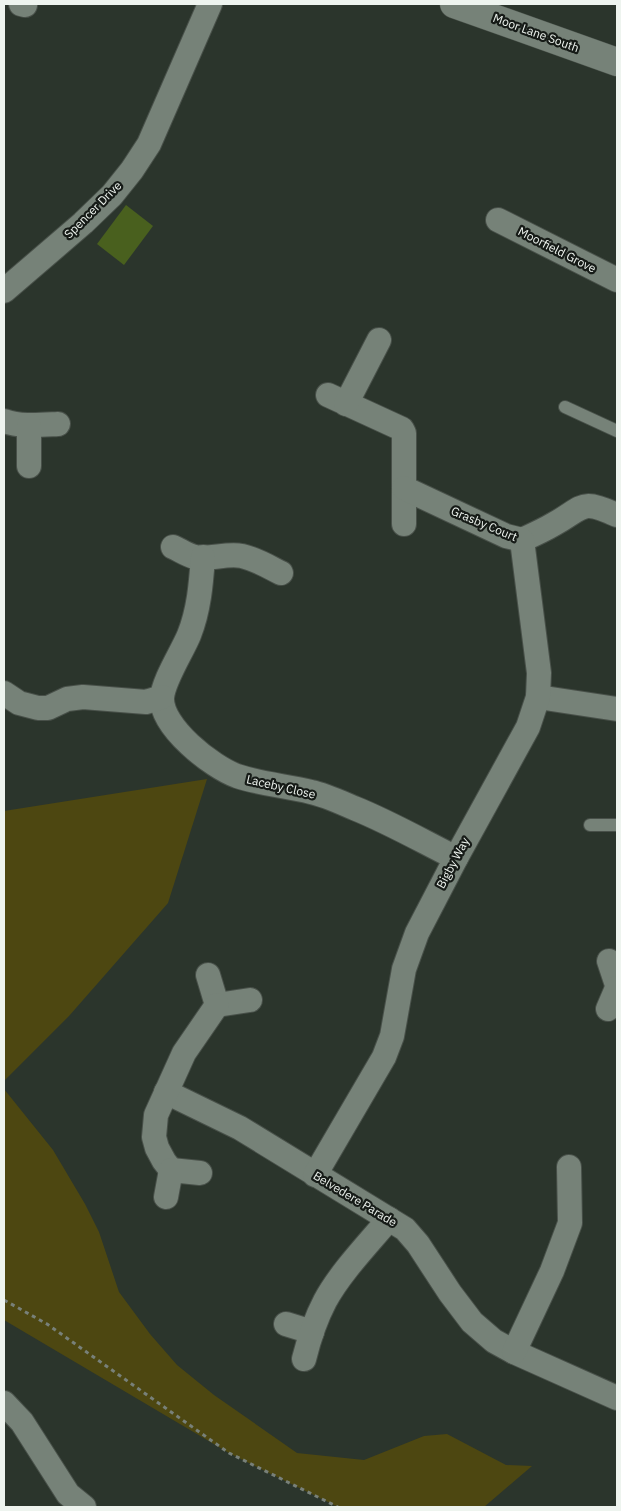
<svg xmlns="http://www.w3.org/2000/svg" width="621" height="1511" viewBox="0 0 621 1511" font-family="'IBM Plex Sans',sans-serif">
  <style>
    .green { fill: #4d4711 }
    .building { fill: #49601e }
    .lines { fill: none; stroke-linecap: round; stroke-linejoin: round }
    .lane-casing { stroke: #485049; stroke-width: 14 }
    .street-casing { stroke: #485049; stroke-width: 26 }
    .secondary-casing { stroke: #485049; stroke-width: 29 }
    .path { stroke: #788079; stroke-width: 3; stroke-dasharray: 4 4; stroke-linecap: butt }
    .lane { stroke: #768278; stroke-width: 12 }
    .street { stroke: #768278; stroke-width: 24 }
    .secondary { stroke: #768278; stroke-width: 28 }
    .labels { text-anchor: middle; stroke-width: 4.5; stroke-linejoin: round; paint-order: stroke }
    .street-label { font-size: 12px; fill: #eef4ef; stroke: #161b17 }
  </style>
  <rect width="100%" height="100%" fill="#2b352c"/>
  <g class="green">
    <path d="M207 779 168 903 69 1016 4 1081V811Z"/>
    <path d="M4 1089 53 1150 85 1204 99 1232 119 1292 150 1334 177 1365 214 1395 297 1453 364 1460 424 1436 447 1434 506 1465 532 1466 484 1507H338L229 1453 4 1320Z"/>
  </g>
  <path class="building" d="M126 205 153 226 124 265 97 244Z"/>
  <g class="lines">
    <g class="lane-casing">
      <g id="lane">
        <path d="M565 407 617 431"/>
        <path d="M590 825H617"/>
      </g>
    </g>
    <g class="street-casing">
      <g id="street">
        <path d="M21 4 25 5"/>
        <path d="M498 220 617 280"/>
        <path d="M4 291 83 223 112 195 132 170 149 144 210 4"/>
        <path d="M328 395 402 429 404 433V524"/>
        <path d="M346 404 379 340"/>
        <path d="M4 421C20 427 40 425 58 424"/>
        <path d="M29 425V466"/>
        <path d="M404 488 506 536 522 540C533 535 544 530 554 524 585 507 580 498 617 515"/>
        <path d="M173 547C180 550 187 555 195 557 210 560 226 553 242 556 256 559 269 567 281 573"/>
        <path d="M203 557C201 584 199 610 189 635 182 652 163 681 162 698 161 727 212 767 237 776 261 784 287 786 311 792 325 795 340 802 354 808 389 822 422 841 456 858"/>
        <path d="M4 693 19 703 38 708H48L67 699 83 697 146 702 162 697"/>
        <path d="M538 697 617 709"/>
        <path d="M609 961 617 985"/>
        <path d="M208 975 217 1005 250 1000"/>
        <path d="M608 1009 617 988"/>
        <path d="M166 1092 240 1128 405 1229 418 1244 450 1293 472 1322 494 1341 514 1352 617 1398"/>
        <path d="M171 1170 164 1161 157 1148 154 1137 156 1115 184 1053 217 1005"/>
        <path d="M315 1175 384 1057 392 1036 404 969 417 933 456 858 528 727 538 697 539 673 522 540"/>
        <path d="M166 1197 171 1170 200 1173"/>
        <path d="M286 1324 312 1332"/>
        <path d="M514 1352 552 1271 570 1223 569 1167"/>
        <path d="M304 1359C309 1339 315 1320 325 1301 340 1273 368 1244 389 1219"/>
        <path d="M4 1403 22 1422 68 1494 84 1507"/>
      </g>
    </g>
    <g class="secondary-casing">
      <path id="secondary" d="M454 4 617 62"/>
    </g>
    <path class="path" d="M4 1300 47 1324 229 1453 338 1507"/>
    <use href="#lane" class="lane"/>
    <use href="#street" class="street"/>
    <use href="#secondary" class="secondary"/>
  </g>
  <g class="labels">
    <g class="street-label">
      <text transform="translate(536 33) rotate(20)" y="4">Moor Lane South</text>
      <text transform="translate(93 210) rotate(-45)" y="4">Spencer Drive</text>
      <text transform="translate(557 250) rotate(27)" y="4">Moorfield Grove</text>
      <text transform="translate(484 524) rotate(23)" y="4">Grasby Court</text>
      <text transform="translate(281 787) rotate(13)" y="4">Laceby Close</text>
      <text transform="translate(453 863) rotate(-62)" y="4">Bigby Way</text>
      <text transform="translate(355 1199) rotate(31)" y="4">Belvedere Parade</text>
    </g>
  </g>
  <rect width="621" height="1511" fill="none" stroke="#eef4ef" stroke-width="10"/>
</svg>
